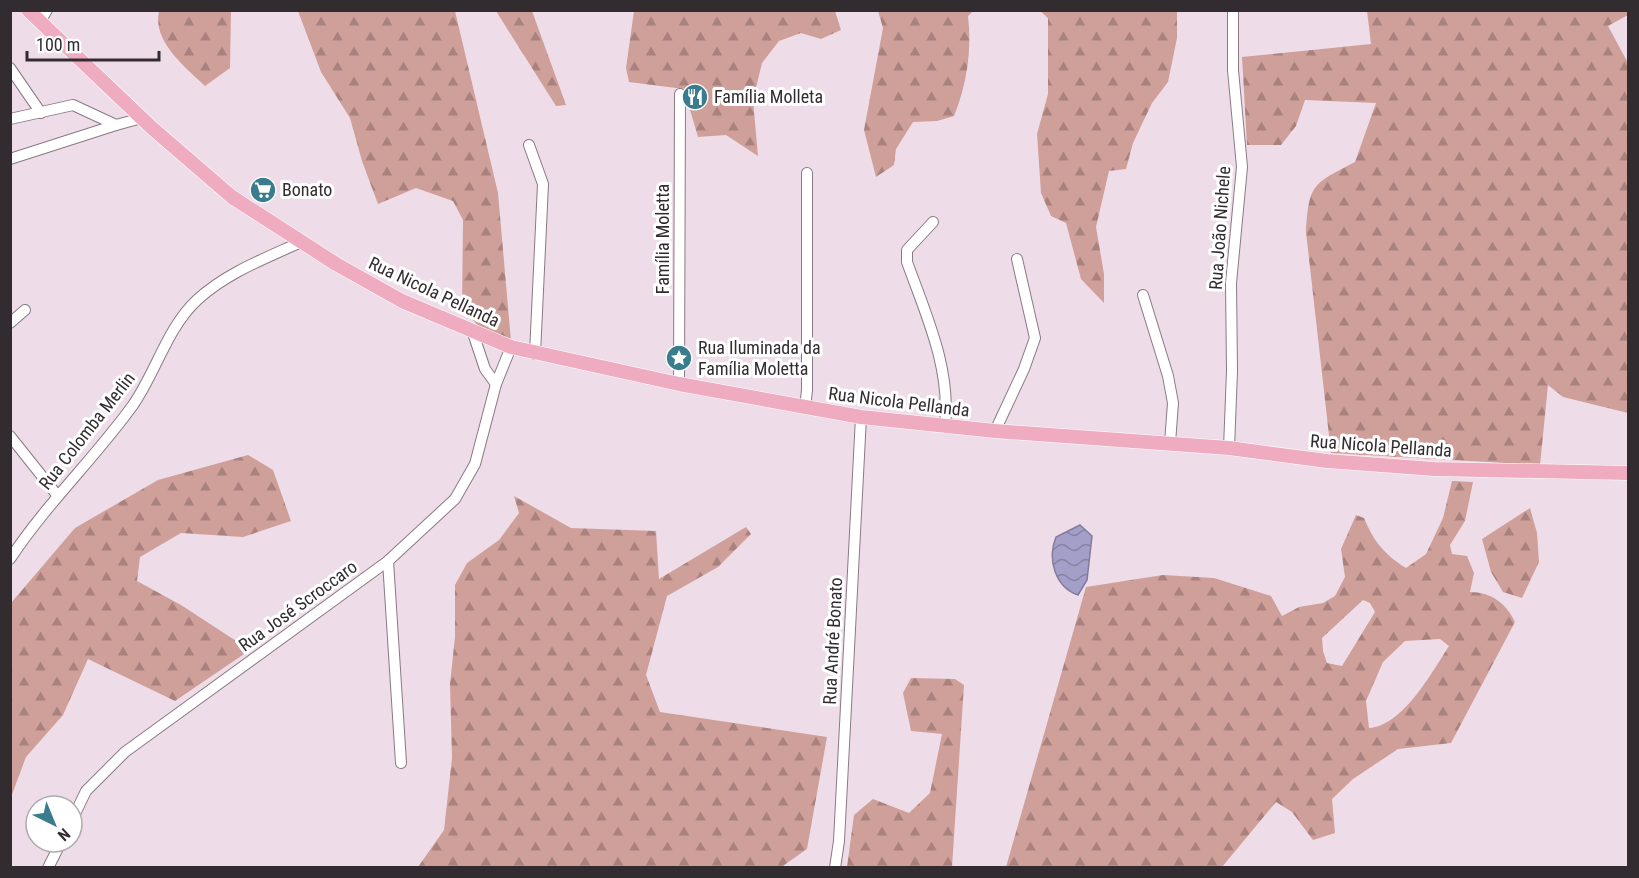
<svg xmlns="http://www.w3.org/2000/svg" width="1639" height="878" viewBox="0 0 1639 878" font-family="'Roboto Condensed',sans-serif">
  <style>
    .forest { fill: url(#forest-firs); fill-rule: evenodd }
    .water { fill: url(#water-waves); stroke: #817c9a; stroke-width: 1.5 }
    .lines { fill: none; stroke-linecap: round; stroke-linejoin: round }
    .minor-casing { stroke: #897a84; stroke-width: 12 }
    .major-casing { stroke: #fff; stroke-width: 15 }
    .minor { stroke: #fff; stroke-width: 10 }
    .major { stroke: #efacc1; stroke-width: 14 }
    .labels { text-anchor: middle; stroke-width: 6; stroke-linejoin: round; paint-order: stroke }
    .poi-label { font-size: 18px; fill: #322c30; stroke: #fff; text-anchor: start }
    .street-label { font-size: 18px; fill: #322c30; stroke: #fff }
  </style>
  <defs>
    <pattern id="forest-firs" width="22" height="20" patternUnits="userSpaceOnUse" patternTransform="scale(1.5)"><rect width="22" height="20" fill="#cf9f9a"/><path d="M5 1l3.5 6h-7zM16 11l3.5 6h-7z" fill="#a9827e"/></pattern>
    <pattern id="water-waves" width="16" height="10" patternUnits="userSpaceOnUse" patternTransform="scale(1.5)"><rect width="16" height="10" fill="#a39fc8"/><path d="M0 5q4-4 8 0t8 0" fill="none" stroke="#8582a3"/></pattern>
  </defs>
  <rect width="100%" height="100%" fill="#eedde8"/>
  <g class="forest">
    <path d="M159 11H231L230 68 205 86C185 67 152 41 159 11Z"/>
    <path d="M298 11H455L498 193 511 341 482 330 462 308 463 220 453 201 416 188 378 204 362 161 350 118 321 72Z"/>
    <path d="M496 11H532L566 105 556 106Z"/>
    <path d="M634 11H835L841 30 821 39 801 33 779 41 762 63 753 100 758 156 726 135 698 137 684 89 629 82 626 68Z"/>
    <path d="M878 11H973L968 16C972 50 967 84 954 116L937 121 913 122 896 149 894 165 876 177 864 130 883 28Z"/>
    <path d="M1040 11H1177V38L1168 82 1152 103 1133 143 1126 169 1109 171 1096 227 1104 274V303L1081 279 1066 223 1051 216 1041 193 1037 134 1048 94V18Z"/>
    <path d="M1367 11H1628V15L1608 26 1628 63V413L1563 397 1548 385 1540 465 1331 453 1306 232C1309 183 1313 184 1355 162L1376 103 1305 100 1296 126 1281 145H1247L1242 57 1371 44Z"/>
    <path d="M248 455 273 470 291 521 243 537 181 533 140 557 137 581 181 605 250 650 175 701 88 659 63 715 26 757 11 797V603L75 528 158 480Z"/>
    <path d="M1452 481 1473 482 1465 521 1450 545 1452 554 1467 556 1474 573 1470 592C1491 592 1506 603 1515 622L1451 743 1398 749 1353 779 1332 799 1335 833 1313 840 1292 812 1276 802 1222 867H1006L1086 587 1163 575 1214 578 1271 596 1282 616 1299 607 1323 603 1335 596 1345 577 1341 549 1356 515 1364 518C1374 542 1384 554 1406 568L1426 554 1443 518ZM1363 600 1370 603 1375 612 1342 666 1327 663 1323 651 1322 638ZM1440 639 1449 646C1432 672 1403 726 1369 728L1366 701 1383 662 1405 641Z"/>
    <path d="M514 496 571 528 656 531 659 579 746 527 751 534 718 567 667 596 646 675 660 712 827 737 807 849 780 868 418 867 444 830 452 758 450 684 455 637V585L467 563 499 540 519 513Z"/>
    <path d="M1530 508 1537 533 1539 562 1522 598 1503 592 1491 572 1482 539Z"/>
    <path d="M911 678 955 679 964 685 952 867H847L854 815 873 799 909 813 930 793 942 734 911 731 903 693Z"/>
  </g>
  <path class="water" d="M1080 525 1092 536 1087 580 1078 595C1055 587 1047 559 1056 537Z"/>
  <g class="lines">
    <g class="minor-casing">
      <g id="minor">
        <path d="M40 22 47 10"/>
        <path d="M10 68 41 113"/>
        <path d="M10 119 73 105 116 125 142 118"/>
        <path d="M529 145 543 184 535 354"/>
        <path d="M10 159 116 125"/>
        <path d="M933 222 907 250V262C926 315 951 368 945 426"/>
        <path d="M1143 295 1168 376 1173 403 1170 443"/>
        <path d="M10 323 25 310"/>
        <path d="M473 333 485 369 496 384"/>
        <path d="M679 384 680 94"/>
        <path d="M805 408 807 390V173"/>
        <path d="M995 431 1024 369 1035 338 1017 259"/>
        <path d="M10 436 57 495"/>
        <path d="M1229 448 1232 371 1231 283 1242 167 1233 70V10"/>
        <path d="M10 559C47 503 95 458 133 405 156 372 167 328 197 300 226 273 266 258 301 242"/>
        <path d="M388 561 401 763"/>
        <path d="M72 820 86 791 125 752 388 561 455 499 475 464 496 384 511 347"/>
        <path d="M48 868 61 842"/>
        <path d="M835 868 839 841 861 417"/>
      </g>
    </g>
    <g class="major-casing">
      <path id="major" d="M28 10 152 128 232 197 336 264 402 301 511 347 679 384 861 417 995 431 1229 448 1327 461 1434 469 1628 473"/>
    </g>
    <use href="#minor" class="minor"/>
    <use href="#major" class="major"/>
  </g>
  <defs>
    <g id="restaurant-disc" transform="scale(1.35)"><circle r="9.5" fill="#3a7c8d" stroke="#fff"/><path d="M-5-6h1v4h1v-4h1v4h1v-4h1v5L-1.5 .5V6h-2V.5L-5-1ZM5-6V6H3V1.5H1.5Q1.5-4 5-6Z" fill="#fff"/></g>
    <g id="supermarket-disc" transform="scale(1.35)"><circle r="9.5" fill="#3a7c8d" stroke="#fff"/><path d="M-6-5.5h2.5l.6 2H6L4.5 2H-2.5L-4.4-4H-6ZM-1.5 3.2a1.3 1.3 0 1 0 .1 0ZM3 3.2a1.3 1.3 0 1 0 .1 0Z" fill="#fff"/></g>
    <g id="sight-disc" transform="scale(1.35)"><circle r="9.5" fill="#3a7c8d" stroke="#fff"/><path d="M0-6L1.8-2.2L6-1.7L2.9 1.2L3.7 5.4L0 3.3L-3.7 5.4L-2.9 1.2L-6-1.7L-1.8-2.2Z" fill="#fff"/></g>
  </defs>
  <g fill-rule="evenodd">
    <use href="#restaurant-disc" x="695" y="97"/>
    <use href="#supermarket-disc" x="263" y="190"/>
    <use href="#sight-disc" x="679" y="358"/>
  </g>
  <g class="labels">
    <g class="poi-label">
      <text x="714" y="103">Família Molleta</text>
      <text x="282" y="196">Bonato</text>
      <text x="698" y="354">Rua Iluminada da<tspan x="698" dy="21">Família Moletta</tspan></text>
    </g>
    <g class="street-label">
      <text transform="translate(1220 228) rotate(-86)" y="6">Rua João Nichele</text>
      <text transform="translate(663 239) rotate(-90)" y="6">Família Moletta</text>
      <text transform="translate(434 292) rotate(25)" y="6">Rua Nicola Pellanda</text>
      <text transform="translate(899 402) rotate(7)" y="6">Rua Nicola Pellanda</text>
      <text transform="translate(87 431) rotate(-52)" y="6">Rua Colomba Merlin</text>
      <text transform="translate(1381 446) rotate(4)" y="6">Rua Nicola Pellanda</text>
      <text transform="translate(298 606) rotate(-36)" y="6">Rua José Scroccaro</text>
      <text transform="translate(833 641) rotate(-87)" y="6">Rua André Bonato</text>
    </g>
  </g>
  <rect width="1639" height="878" fill="none" stroke="#322c30" stroke-width="24"/>
  <g transform="translate(54 824) rotate(137)"><circle r="28" fill="#ffffff" stroke="#adabac" stroke-width="1.5"/>
  <path d="M0-4.5L10 22L0 15L-10 22Z" fill="#3a7c8d"/>
  <text y="-9" font-size="16" font-weight="bold" text-anchor="middle" fill="#322c30">N</text>
  </g>
  <path d="M27 51v9h132v-9" fill="none" stroke="#322c30" stroke-width="3"/>
  <text x="36" y="51" font-size="18" fill="#322c30" stroke="#ffffff" stroke-width="4.5" paint-order="stroke">100 m</text>
</svg>
